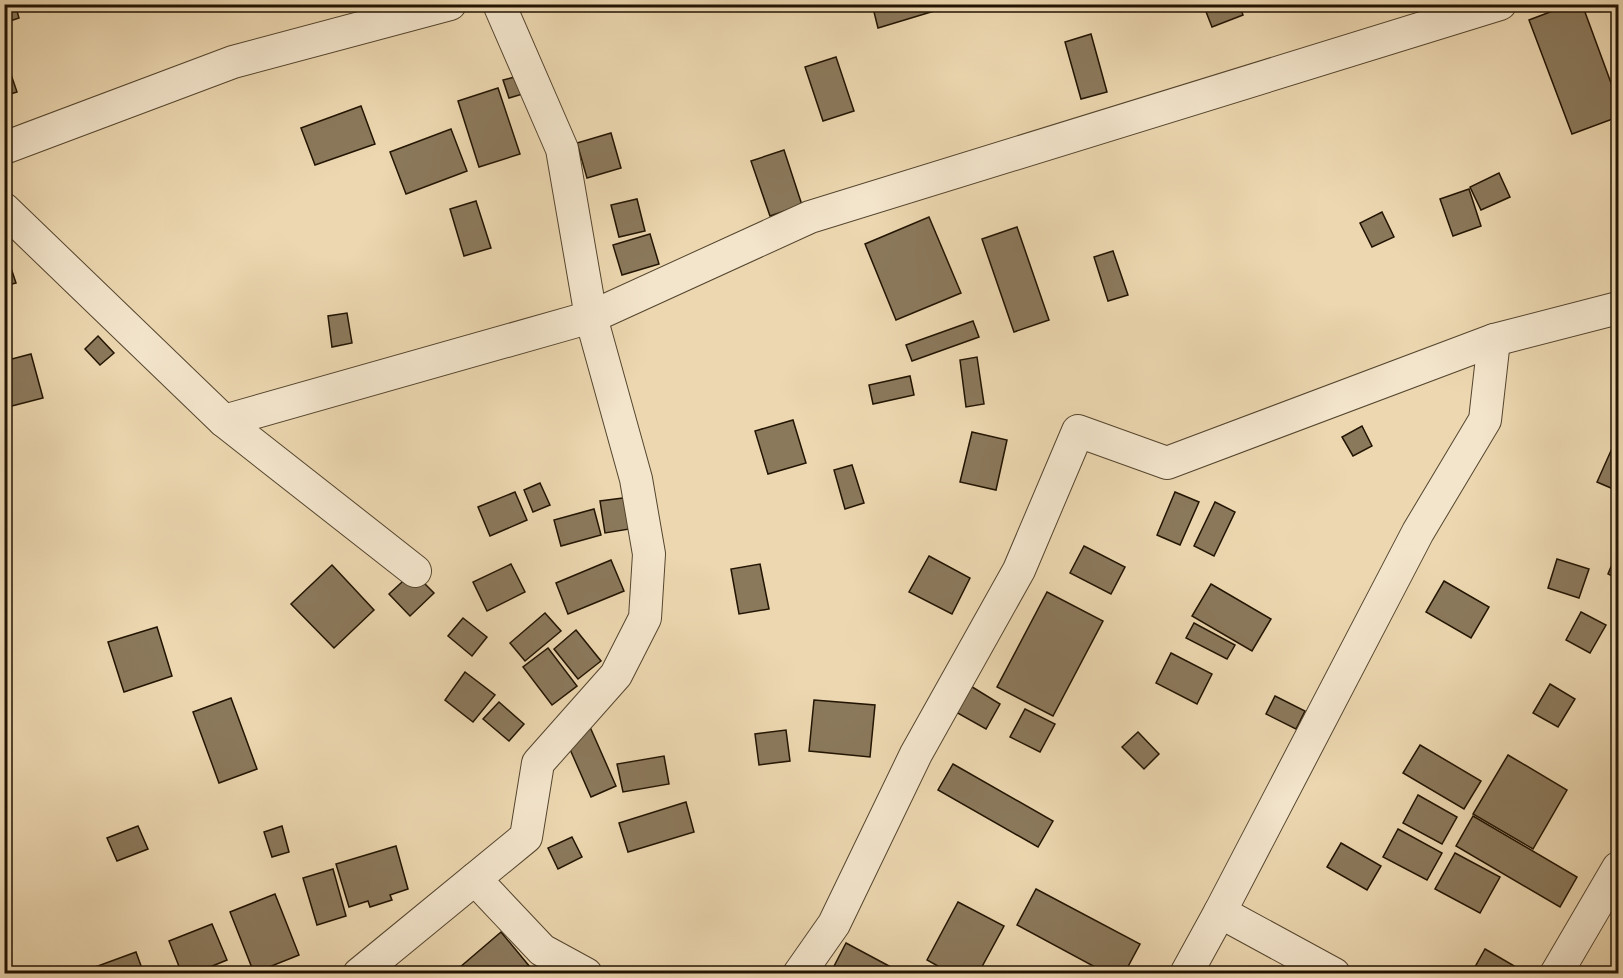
<svg xmlns="http://www.w3.org/2000/svg" width="1623" height="978" viewBox="0 0 1623 978" font-family="'IM FELL DW Pica',serif">
  <style>
    .building { fill: #8b795c; stroke: #221402; stroke-width: 1.5 }
    .lines { fill: none; stroke-linecap: round; stroke-linejoin: round }
    .minor-casing { stroke: #54452e; stroke-width: 34 }
    .minor { stroke: #f3e5cc; stroke-width: 32 }
  </style>
  <rect width="100%" height="100%" fill="#ecd7b0"/>
  <filter id="stains"><feTurbulence type="fractalNoise" baseFrequency=".00333" numOctaves="4"/><feColorMatrix values="0 0 0 0 .2 0 0 0 0 .09 0 0 0 0 .02 0 0 0 .5 -.17"/></filter>
  <radialGradient id="worn" r=".72"><stop offset=".6" stop-color="#630" stop-opacity="0"/><stop offset="1" stop-color="#630" stop-opacity=".3"/></radialGradient>
  <g class="building">
    <path d="M4 4H15L19 18 4 23Z"/>
    <path d="M872 4H940L941 9 878 28Z"/>
    <path d="M1203 4H1239L1243 15 1212 27Z"/>
    <path d="M1571 4H1582L1618 102V117L1572 134 1529 20Z"/>
    <path d="M1091 34 1107 92 1081 99 1065 42Z"/>
    <path d="M4 54 17 92 4 96Z"/>
    <path d="M836 57 854 111 823 121 805 67Z"/>
    <path d="M522 75 526 93 509 98 503 80Z"/>
    <path d="M498 88 520 154 479 167 458 101Z"/>
    <path d="M361 106 375 144 315 165 301 128Z"/>
    <path d="M451 129 467 171 406 194 390 152Z"/>
    <path d="M611 133 621 168 587 178 577 143Z"/>
    <path d="M784 150 802 205 770 216 751 161Z"/>
    <path d="M1499 173 1510 197 1481 210 1470 187Z"/>
    <path d="M1469 189 1481 226 1453 236 1440 199Z"/>
    <path d="M637 199 645 231 619 237 611 205Z"/>
    <path d="M476 201 491 248 464 256 450 209Z"/>
    <path d="M1382 212 1394 237 1372 247 1360 223Z"/>
    <path d="M929 217 961 293 896 320 865 244Z"/>
    <path d="M1017 227 1049 320 1014 332 982 239Z"/>
    <path d="M650 234 659 264 622 275 613 245Z"/>
    <path d="M1113 251 1128 295 1108 301 1094 257Z"/>
    <path d="M10 265 16 283 4 286V267Z"/>
    <path d="M347 313 352 343 332 347 328 316Z"/>
    <path d="M973 321 979 337 912 361 906 345Z"/>
    <path d="M98 336 114 353 100 365 85 349Z"/>
    <path d="M31 354 43 398 4 408V361Z"/>
    <path d="M977 357 984 404 966 407 960 360Z"/>
    <path d="M910 376 914 395 873 404 869 385Z"/>
    <path d="M793 420 806 463 768 474 755 431Z"/>
    <path d="M1362 426 1372 446 1353 456 1342 437Z"/>
    <path d="M972 432 1007 440 996 490 960 482Z"/>
    <path d="M1618 435V491L1597 482Z"/>
    <path d="M852 465 864 503 845 509 834 470Z"/>
    <path d="M540 483 550 505 533 512 524 490Z"/>
    <path d="M515 492 527 520 490 536 478 507Z"/>
    <path d="M1175 492 1199 502 1180 545 1157 535Z"/>
    <path d="M638 496 642 527 605 533 600 501Z"/>
    <path d="M1215 502 1235 512 1214 556 1194 546Z"/>
    <path d="M594 509 601 535 561 546 554 520Z"/>
    <path d="M1084 546 1125 567 1111 594 1070 573Z"/>
    <path d="M1618 550V579L1608 574Z"/>
    <path d="M929 556 970 578 952 614 909 592Z"/>
    <path d="M1557 559 1589 569 1579 598 1548 588Z"/>
    <path d="M611 560 624 591 568 614 556 583Z"/>
    <path d="M511 564 525 592 487 611 473 582Z"/>
    <path d="M760 564 769 609 739 614 731 569Z"/>
    <path d="M332 565 374 610 334 648 291 604Z"/>
    <path d="M413 572 434 593 410 616 389 594Z"/>
    <path d="M1444 581 1489 607 1471 638 1426 612Z"/>
    <path d="M1211 584 1271 619 1252 651 1192 616Z"/>
    <path d="M1047 592 1103 621 1053 716 997 687Z"/>
    <path d="M1581 612 1606 625 1590 653 1566 640Z"/>
    <path d="M545 613 561 631 525 661 510 643Z"/>
    <path d="M463 618 487 637 472 656 448 636Z"/>
    <path d="M1194 623 1235 645 1227 659 1186 638Z"/>
    <path d="M157 627 172 676 124 692 108 642Z"/>
    <path d="M576 630 601 661 578 679 554 649Z"/>
    <path d="M548 648 577 686 552 705 523 667Z"/>
    <path d="M1171 653 1212 674 1197 704 1156 683Z"/>
    <path d="M465 672 495 695 473 722 445 700Z"/>
    <path d="M1550 684 1575 699 1558 727 1533 713Z"/>
    <path d="M969 685 1000 704 986 729 954 711Z"/>
    <path d="M1275 696 1305 711 1296 729 1266 714Z"/>
    <path d="M231 698 257 769 219 783 193 712Z"/>
    <path d="M814 700 875 705 870 757 809 751Z"/>
    <path d="M499 702 524 724 509 741 483 719Z"/>
    <path d="M1025 709 1055 724 1040 752 1010 737Z"/>
    <path d="M590 727 616 786 591 797 565 738Z"/>
    <path d="M786 730 790 761 759 765 755 734Z"/>
    <path d="M1138 732 1159 754 1144 769 1122 747Z"/>
    <path d="M1420 745 1481 781 1464 809 1403 773Z"/>
    <path d="M1508 755 1567 790 1533 849 1473 814Z"/>
    <path d="M664 756 669 784 623 792 617 764Z"/>
    <path d="M953 764 1053 821 1038 847 938 790Z"/>
    <path d="M1418 795 1457 817 1442 844 1403 823Z"/>
    <path d="M686 802 694 832 628 852 619 823Z"/>
    <path d="M1473 816 1577 877 1560 907 1456 846Z"/>
    <path d="M138 826 148 849 117 861 107 838Z"/>
    <path d="M282 826 289 852 272 857 264 832Z"/>
    <path d="M1398 829 1442 853 1427 880 1383 857Z"/>
    <path d="M572 837 582 857 558 869 548 848Z"/>
    <path d="M1341 843 1381 866 1367 890 1327 867Z"/>
    <path d="M396 846 408 889 390 895 392 900 370 907 368 901 349 907 336 864Z"/>
    <path d="M1455 853 1500 877 1480 913 1435 889Z"/>
    <path d="M333 869 346 916 317 925 303 878Z"/>
    <path d="M1036 889 1140 944 1124 974H1108L1017 925Z"/>
    <path d="M275 894 299 955 254 973 230 912Z"/>
    <path d="M958 902 1004 926 978 974H952L927 960Z"/>
    <path d="M212 924 227 960 193 974H182L169 941Z"/>
    <path d="M501 932 530 967 522 974H452Z"/>
    <path d="M846 943 904 974H830Z"/>
    <path d="M1485 949 1528 974H1471Z"/>
    <path d="M136 952 144 974H88L87 970Z"/>
  </g>
  <g class="lines">
    <g class="minor-casing">
      <g id="minor">
        <path d="M4 148 233 62 450 4"/>
        <path d="M4 209 224 421 415 571"/>
        <path d="M224 421 591 317 810 217 1500 4"/>
        <path d="M475 879 542 950 586 974"/>
        <path d="M359 974 526 837 538 763 616 675 645 618 649 554 636 479 591 317 562 149 499 4"/>
        <path d="M799 974 834 924 916 754 1019 570 1078 431 1167 463 1494 340 1618 308"/>
        <path d="M1186 974 1220 912"/>
        <path d="M1334 974 1220 912 1418 532 1485 420 1494 340"/>
        <path d="M1556 974 1618 868"/>
      </g>
    </g>
    <use href="#minor" class="minor"/>
  </g>
  <rect width="1623" height="978" fill="none" stroke="#ecd7b0" stroke-width="24"/>
  <rect x="6" y="6" width="1611" height="966" fill="none" stroke="#221402" stroke-width="3"/>
  <rect x="12" y="12" width="1599" height="954" fill="none" stroke="#221402" stroke-width="1.5"/>
  <rect width="100%" height="100%" filter="url(#stains)"/>
  <rect width="100%" height="100%" fill="url(#worn)"/>
</svg>
